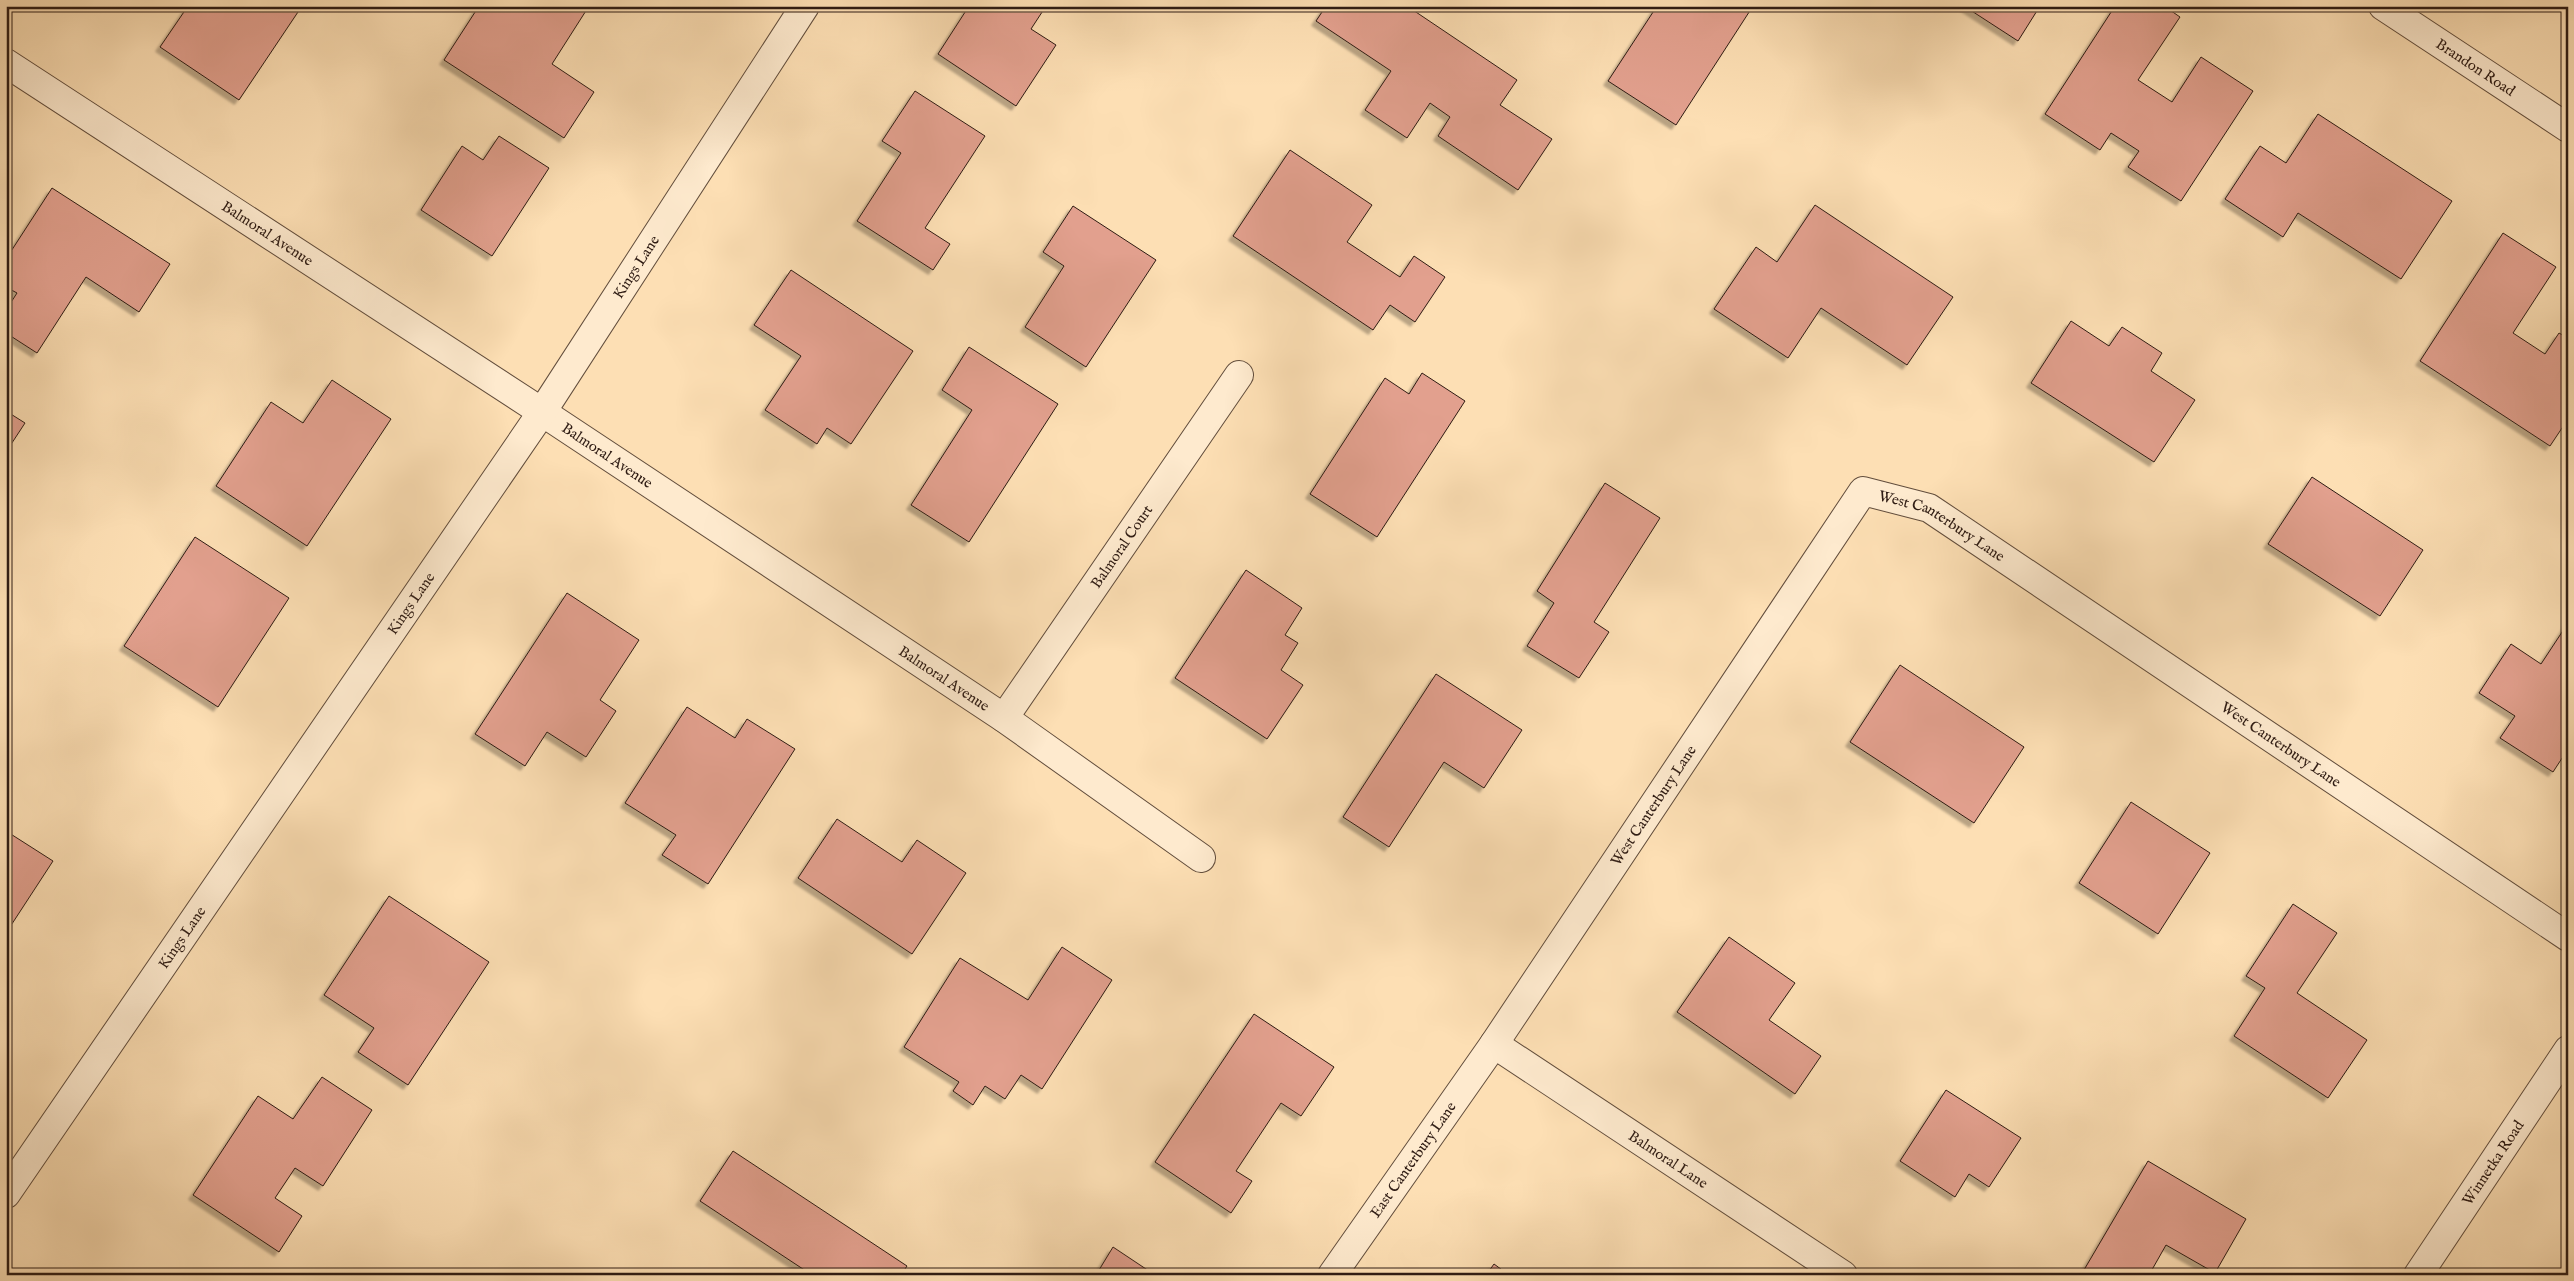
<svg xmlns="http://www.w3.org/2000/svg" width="2574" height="1281" viewBox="0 0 2574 1281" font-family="'IM FELL English',serif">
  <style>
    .building { fill: #e2a08e; stroke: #2f1c14; filter: url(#shadow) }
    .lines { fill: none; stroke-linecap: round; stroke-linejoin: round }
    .minor-casing { stroke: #624d3c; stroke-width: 30 }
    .tertiary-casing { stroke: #624d3c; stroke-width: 30 }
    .minor { stroke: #feeace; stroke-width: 28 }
    .tertiary { stroke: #feeace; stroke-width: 28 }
    .labels { text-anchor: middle; stroke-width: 4; stroke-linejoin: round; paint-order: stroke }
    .street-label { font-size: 15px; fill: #2f1c14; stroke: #feeace }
  </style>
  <defs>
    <filter id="shadow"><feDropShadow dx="-4.5" dy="4.5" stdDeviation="1" flood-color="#0004"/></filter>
  </defs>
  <rect width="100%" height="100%" fill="#fddfb4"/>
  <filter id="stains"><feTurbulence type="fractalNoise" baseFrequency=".004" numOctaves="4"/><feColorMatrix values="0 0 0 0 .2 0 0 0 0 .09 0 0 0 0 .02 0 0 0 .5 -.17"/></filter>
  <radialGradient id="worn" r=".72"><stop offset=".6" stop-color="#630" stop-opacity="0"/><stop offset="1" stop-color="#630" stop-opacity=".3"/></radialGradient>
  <g class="building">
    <path d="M188 6H302L239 100 160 47Z"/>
    <path d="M479 6H589L552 64 594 92 564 138 444 60Z"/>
    <path d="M969 6H1046L1031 29 1056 45 1016 106 938 54Z"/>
    <path d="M1326 6H1407L1517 80 1500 105 1552 139 1518 190 1438 136 1450 117 1430 103 1407 138 1365 110 1391 71 1316 21Z"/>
    <path d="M1657 6H1753L1676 125 1608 81Z"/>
    <path d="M1964 6H2040L2018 41Z"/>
    <path d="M2115 6H2164L2180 17 2138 80 2172 102 2201 57 2253 91 2181 201 2128 167 2139 151 2111 133 2100 150 2045 114Z"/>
    <path d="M915 91 985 136 925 228 950 244 933 270 857 221 901 153 882 141Z"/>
    <path d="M2318 114 2452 201 2401 279 2298 213 2283 237 2225 199 2260 146 2286 163Z"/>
    <path d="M499 136 549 168 492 256 421 210 462 146 483 160Z"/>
    <path d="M1290 150 1372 205 1347 242 1400 277 1414 256 1445 277 1415 322 1390 305 1373 330 1233 236Z"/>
    <path d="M52 188 170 264 139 312 86 277 37 353 6 333V310L17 293 6 287V259Z"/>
    <path d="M1815 205 1953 297 1907 365 1821 308 1788 358 1714 309 1756 247 1777 262Z"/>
    <path d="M1073 206 1156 260 1086 367 1025 327 1064 266 1043 252Z"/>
    <path d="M2503 233 2556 267 2513 333 2545 354 2559 333 2568 338V419L2550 446 2420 361Z"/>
    <path d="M791 270 913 351 851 444 827 428 817 444 765 410 801 356 754 325Z"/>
    <path d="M2071 321 2109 346 2122 327 2162 353 2151 371 2195 400 2154 462 2031 383Z"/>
    <path d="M969 347 1058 404 969 542 911 505 972 410 942 390Z"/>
    <path d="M1422 373 1465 401 1377 537 1310 494 1385 378 1409 394Z"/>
    <path d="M332 380 391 419 307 546 216 486 271 402 303 423Z"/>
    <path d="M6 411 25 423 6 452Z"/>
    <path d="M2312 477 2423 550 2380 616 2268 544Z"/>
    <path d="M1605 483 1660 518 1594 622 1609 632 1579 678 1527 646 1554 603 1537 591Z"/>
    <path d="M195 537 289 598 218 707 124 646Z"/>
    <path d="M1246 570 1302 608 1285 635 1298 643 1281 670 1303 685 1267 739 1175 678Z"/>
    <path d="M567 593 639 640 600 700 616 711 586 757 547 732 525 766 475 734Z"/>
    <path d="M2568 623V749L2553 772 2500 738 2515 716 2479 693 2511 644 2541 664Z"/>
    <path d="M1900 665 2024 747 1974 823 1850 742Z"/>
    <path d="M1436 674 1522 730 1484 788 1444 762 1389 847 1343 817Z"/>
    <path d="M687 707 735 738 747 719 795 749 708 884 662 855 676 835 625 803Z"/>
    <path d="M2131 802 2210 853 2158 934 2079 883Z"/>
    <path d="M837 819 902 862 917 840 966 873 912 954 798 878Z"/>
    <path d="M6 831 53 861 6 933Z"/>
    <path d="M389 896 489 962 408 1085 358 1052 374 1028 324 995Z"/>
    <path d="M2293 904 2337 933 2297 993 2367 1040 2328 1098 2234 1036 2265 988 2246 976Z"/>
    <path d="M1729 937 1795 983 1769 1020 1821 1056 1795 1094 1677 1012Z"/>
    <path d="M1062 947 1112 980 1042 1089 1021 1075 1005 1099 985 1086 973 1105 953 1091 959 1082 904 1047 960 958 1028 1000Z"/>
    <path d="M1254 1014 1334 1067 1301 1116 1281 1103 1236 1171 1252 1181 1231 1213 1155 1162Z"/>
    <path d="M322 1077 372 1110 323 1186 295 1168 275 1198 302 1216 279 1252 193 1195 258 1096 293 1119Z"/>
    <path d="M1946 1090 2021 1138 1989 1187 1969 1174 1955 1197 1900 1161Z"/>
    <path d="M733 1151 907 1266 901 1275H812L700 1201Z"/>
    <path d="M2148 1161 2246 1219 2215 1273 2166 1245 2149 1275H2081Z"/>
    <path d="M1113 1247 1155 1275H1096Z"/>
    <path d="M1494 1264 1509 1275H1486Z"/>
  </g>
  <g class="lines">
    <g class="minor-casing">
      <g id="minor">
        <path id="s1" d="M2383 6 2568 128"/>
        <path id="s2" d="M6 63 542 412 1004 718 1201 858"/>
        <path id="s3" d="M1004 718 1239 375"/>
        <path id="s4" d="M1494 1044 1843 1275"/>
        <path id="s5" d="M6 1194 542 412 805 6"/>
        <path id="s6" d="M1332 1275 1494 1044 1863 491 1929 508 2568 937"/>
      </g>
    </g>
    <g class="tertiary-casing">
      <g id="tertiary">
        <path id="s7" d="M2418 1275 2568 1050"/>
      </g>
    </g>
    <use href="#minor" class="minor"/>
    <use href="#tertiary" class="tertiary"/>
  </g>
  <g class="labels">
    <g class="street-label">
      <text dy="5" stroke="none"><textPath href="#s1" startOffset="111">Brandon Road</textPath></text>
      <text dy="5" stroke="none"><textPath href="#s2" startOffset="312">Balmoral Avenue</textPath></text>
      <text dy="5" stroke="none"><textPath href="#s5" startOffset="1121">Kings Lane</textPath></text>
      <text dy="5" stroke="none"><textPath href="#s2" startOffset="718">Balmoral Avenue</textPath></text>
      <text dy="5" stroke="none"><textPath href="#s6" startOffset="1034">West Canterbury Lane</textPath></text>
      <text dy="5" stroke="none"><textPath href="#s3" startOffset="208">Balmoral Court</textPath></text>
      <text dy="5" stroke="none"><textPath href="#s5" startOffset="716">Kings Lane</textPath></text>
      <text dy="5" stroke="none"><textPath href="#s2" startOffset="1122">Balmoral Avenue</textPath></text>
      <text dy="5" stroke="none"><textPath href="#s6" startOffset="1439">West Canterbury Lane</textPath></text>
      <text dy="5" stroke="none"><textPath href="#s6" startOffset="569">West Canterbury Lane</textPath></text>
      <text dy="5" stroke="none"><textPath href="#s5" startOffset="311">Kings Lane</textPath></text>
      <text dy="5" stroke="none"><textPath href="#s6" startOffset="141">East Canterbury Lane</textPath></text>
      <text dy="5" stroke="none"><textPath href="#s4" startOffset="209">Balmoral Lane</textPath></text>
      <text dy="5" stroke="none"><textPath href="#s7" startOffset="135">Winnetka Road</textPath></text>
    </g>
  </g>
  <rect width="2574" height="1281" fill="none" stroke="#fddfb4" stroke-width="25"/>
  <rect x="8" y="8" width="2559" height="1266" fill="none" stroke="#2f1c14" stroke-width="2.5"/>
  <rect x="12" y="12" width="2549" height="1256" fill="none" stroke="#2f1c14"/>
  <rect width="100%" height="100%" filter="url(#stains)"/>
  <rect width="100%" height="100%" fill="url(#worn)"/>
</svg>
